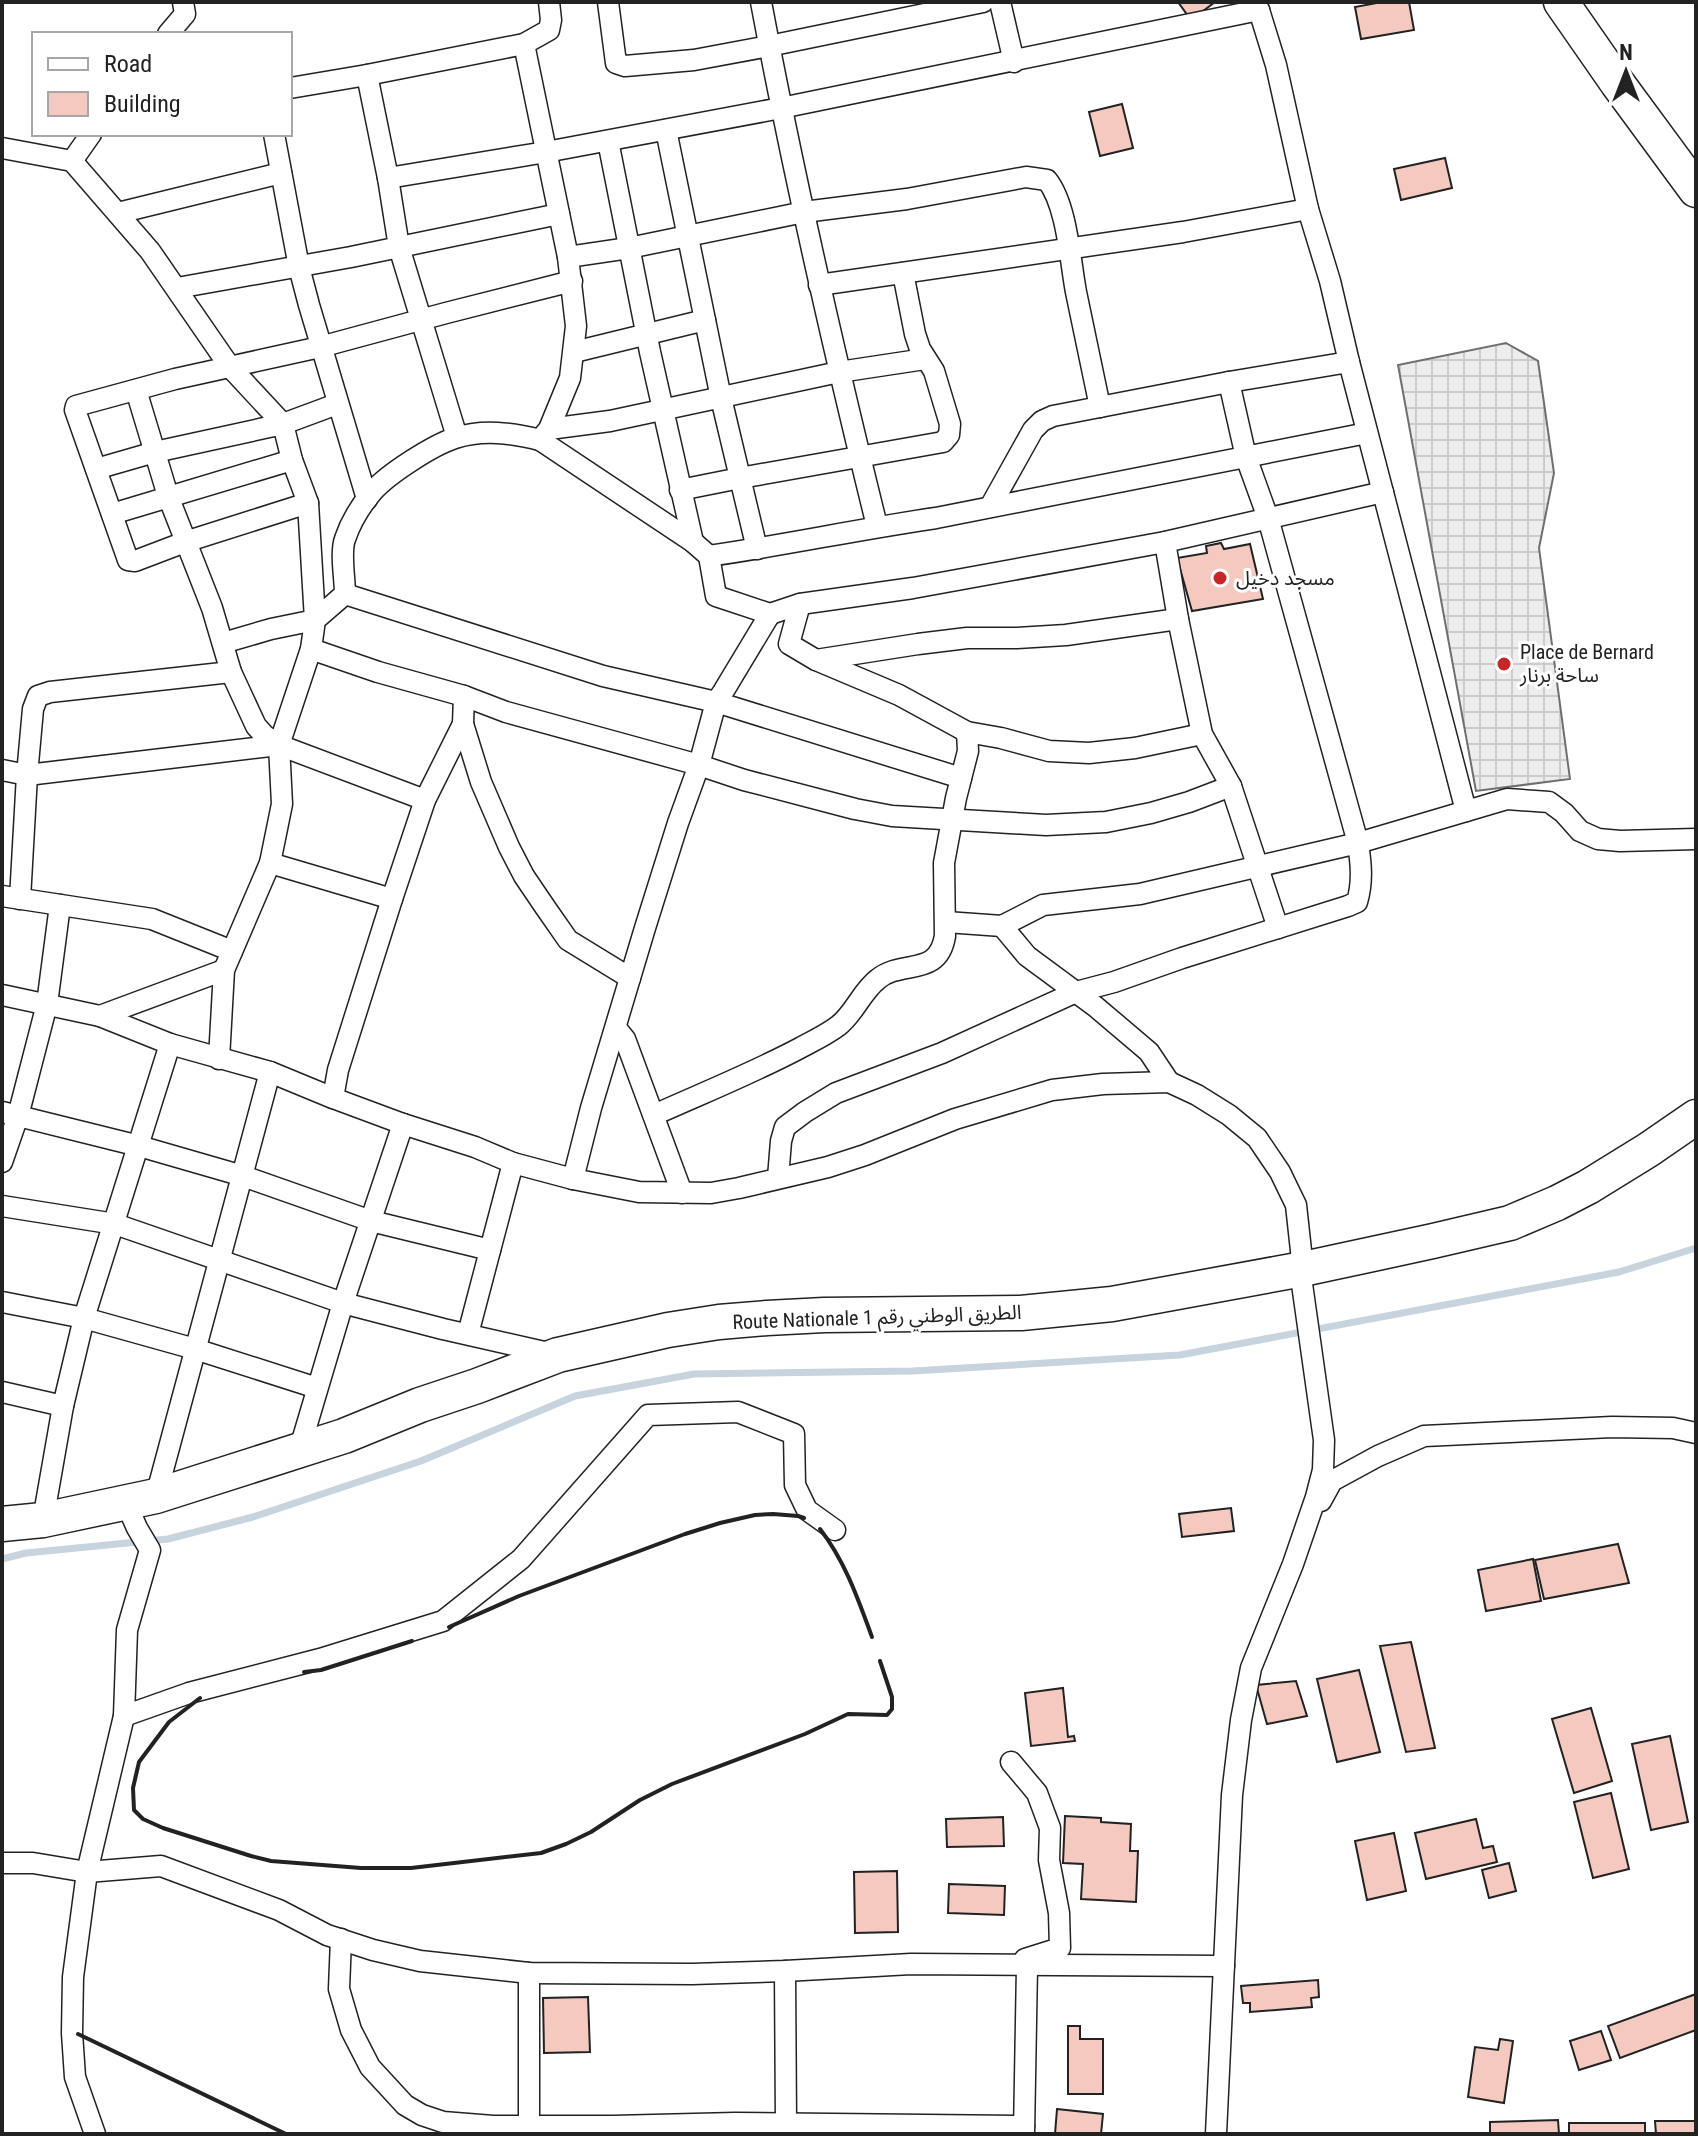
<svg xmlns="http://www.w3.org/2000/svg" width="1698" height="2136" viewBox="0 0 1698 2136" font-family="'Roboto Condensed','Noto Sans Arabic',sans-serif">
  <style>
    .plaza { fill: url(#plaza-grid); stroke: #6f6f6f; stroke-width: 2 }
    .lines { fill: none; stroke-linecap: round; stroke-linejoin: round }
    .stream { stroke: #c7d3dd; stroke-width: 7 }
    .building { fill: #f3c9c0; stroke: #222; stroke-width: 2 }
    .minor-casing { stroke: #222; stroke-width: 23 }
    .trunk-casing { stroke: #222; stroke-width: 37 }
    .minor { stroke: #fff; stroke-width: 20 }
    .trunk { stroke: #fff; stroke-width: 34 }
    .wall { stroke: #222; stroke-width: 4 }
    .poi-dot { fill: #c62828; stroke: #fff; stroke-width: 3 }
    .labels { text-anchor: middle; stroke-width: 6; stroke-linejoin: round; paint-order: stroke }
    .poi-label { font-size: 20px; fill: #222; stroke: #fff; text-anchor: start }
    .street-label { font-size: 20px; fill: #222; stroke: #fff }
  </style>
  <defs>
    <pattern id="plaza-grid" width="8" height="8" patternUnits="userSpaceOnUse" patternTransform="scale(2)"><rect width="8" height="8" fill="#ededed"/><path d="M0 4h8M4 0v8" fill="none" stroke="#cbcbcb"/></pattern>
  </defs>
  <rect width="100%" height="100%" fill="#fff"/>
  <path class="plaza" d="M1506 343 1538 361 1554 473 1539 548 1570 779 1476 791 1398 365Z"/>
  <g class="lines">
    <path class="stream" d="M2 1559 26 1553 168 1539 253 1517 421 1461 575 1396 694 1374 913 1371 1180 1355 1619 1272 1696 1248"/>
  </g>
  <g class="building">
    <path d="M1178 2H1215L1191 20Z"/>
    <path d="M1382 2H1409L1414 30 1361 39 1355 7Z"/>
    <path d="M1122 104 1133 148 1100 156 1089 112Z"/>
    <path d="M1445 158 1452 188 1401 200 1394 169Z"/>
    <path d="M1221 543 1224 549 1250 544 1263 599 1192 611 1177 558 1207 553 1206 546Z"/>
    <path d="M1231 1508 1234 1531 1182 1537 1179 1514Z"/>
    <path d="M1618 1544 1629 1583 1544 1599 1535 1560Z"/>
    <path d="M1533 1559 1541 1601 1486 1611 1478 1570Z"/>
    <path d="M1411 1642 1435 1748 1406 1752 1380 1646Z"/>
    <path d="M1359 1670 1380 1752 1337 1762 1317 1679Z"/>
    <path d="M1296 1681 1307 1716 1267 1724 1256 1685Z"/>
    <path d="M1063 1688 1068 1737 1074 1736 1075 1741 1031 1746 1025 1693Z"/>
    <path d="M1591 1708 1612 1781 1574 1793 1552 1719Z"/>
    <path d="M1670 1736 1688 1822 1651 1830 1632 1744Z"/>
    <path d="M1611 1793 1629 1869 1593 1878 1574 1802Z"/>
    <path d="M1065 1816 1101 1818V1822L1131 1824 1130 1851H1138L1136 1902 1081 1899 1083 1864 1063 1863Z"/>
    <path d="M1003 1817 1004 1846 947 1847 946 1819Z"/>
    <path d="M1476 1819 1483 1848 1493 1846 1497 1862 1426 1879 1415 1833Z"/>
    <path d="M1394 1833 1406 1891 1367 1900 1355 1841Z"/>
    <path d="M1509 1863 1516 1891 1489 1898 1482 1870Z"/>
    <path d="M897 1871 898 1932 855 1933 854 1872Z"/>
    <path d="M949 1884 1005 1886 1004 1915 948 1913Z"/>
    <path d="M1318 1980 1319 1997 1311 1998 1312 2007 1250 2012V2003H1243L1241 1986Z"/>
    <path d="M1696 1994V2030L1620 2058 1608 2026Z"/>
    <path d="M588 1997 590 2052 544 2053 543 1998Z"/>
    <path d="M1068 2026H1080V2039H1103V2094H1068Z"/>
    <path d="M1601 2031 1611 2060 1579 2070 1570 2041Z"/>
    <path d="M1500 2039 1513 2041 1504 2103 1468 2097 1475 2047 1498 2050Z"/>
    <path d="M1057 2109 1103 2114 1101 2134H1055Z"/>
    <path d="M1558 2120 1559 2134H1490V2122Z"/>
    <path d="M1655 2121H1696V2134H1656Z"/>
    <rect x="1569" y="2123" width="76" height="11"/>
  </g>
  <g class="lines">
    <g class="minor-casing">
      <g id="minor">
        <path d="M608 2 616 63 625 66 694 60 769 46 983 2"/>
        <path d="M761 2C794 178 834 352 877 526"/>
        <path d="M1000 2 1014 62"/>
        <path d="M1254 2 1259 10 1276 65 1308 209 1330 281 1349 362 1466 811"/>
        <path d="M168 34 185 14 183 2"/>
        <path d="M524 44 568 257 576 326 570 378 549 429 540 440"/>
        <path d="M367 75 388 178 399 247 457 437"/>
        <path d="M290 88 367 75 524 44 549 30 551 20 549 2"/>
        <path d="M666 130 721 398 757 549"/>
        <path d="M274 134 299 267 309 305 367 499"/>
        <path d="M608 141 650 352 693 542"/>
        <path d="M2 148 72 161 150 251 230 367 283 424 292 460 308 503 315 620 271 629 223 643"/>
        <path d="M72 161 91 134"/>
        <path d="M388 178 546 152 781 108 1259 10"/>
        <path d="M118 213 281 173"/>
        <path d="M568 257 629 248 804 212 907 199 1026 177 1047 180C1067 205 1070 260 1076 292 1084 331 1092 369 1100 407"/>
        <path d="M819 285 1183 232 1308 209"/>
        <path d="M177 288 351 257 559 214"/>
        <path d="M574 352 705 320"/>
        <path d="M136 390 168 496 212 608 231 672 256 726 264 735 279 745 425 800"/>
        <path d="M549 429 610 421 839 372 925 359"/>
        <path d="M96 469 155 452 283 424 337 404"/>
        <path d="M680 490 740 478 943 442 949 435 950 424 934 371 920 349 915 334 903 273"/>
        <path d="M308 503 185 542 135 561 128 560 75 410 76 406 175 379 320 347 446 313 572 281"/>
        <path d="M990 507 1033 430 1042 421 1053 416 1229 382 1349 362"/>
        <path d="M112 514 292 460"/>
        <path d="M1165 542 1178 619 1202 734 1231 786 1278 928"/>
        <path d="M709 556C785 545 860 529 936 518L1367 433"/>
        <path d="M345 594 603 676 716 702 961 778"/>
        <path d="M800 604 789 644 816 660 899 695 967 732 1001 738 1049 751 1089 753 1135 748 1202 734"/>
        <path d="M311 649 378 672 464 696 506 712 699 765 744 780 855 809 892 816 1046 825 1106 822 1151 813 1189 802 1231 786"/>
        <path d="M816 660 918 644 967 638H1017L1066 635 1178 619"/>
        <path d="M463 724 481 782 509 847 524 876 545 907 568 940 630 978"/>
        <path d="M2 770 27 775 279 745"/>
        <path d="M270 863 392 899"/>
        <path d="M2 896 152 919 232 951"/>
        <path d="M20 899 27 775 33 709 38 696 50 692 231 672"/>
        <path d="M946 922 1002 926 1043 905 1140 894 1358 843 1507 799 1549 802 1564 813 1580 831 1598 839 1620 841 1696 839"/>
        <path d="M1002 926 1027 956 1096 1007 1149 1052 1169 1082"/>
        <path d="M2 995 100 1016 170 1044 270 1072 333 1098 403 1124 475 1147 513 1163 573 1179 639 1192 711 1193 739 1188 828 1167 865 1155 955 1119 1052 1090 1103 1084 1169 1082 1197 1095 1229 1115 1257 1138 1280 1172 1296 1205 1303 1269 1302 1284 1324 1440 1323 1470 1316 1497 1293 1564 1251 1668 1241 1720 1232 1795 1216 2134"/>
        <path d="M100 1016 224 970"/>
        <path d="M616 1028 625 1039 682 1193"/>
        <path d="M219 1059 224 970 270 863 282 804 279 745 311 649 315 620 345 594C345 579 340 552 345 539 351 521 361 505 373 491 388 474 433 445 455 438 483 429 512 433 540 440L693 542 709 556 716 596 770 614 800 604 913 588 1165 542 1383 492"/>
        <path d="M333 1098 338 1070 392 899 425 800 463 724 464 696"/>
        <path d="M2 1112 139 1146 243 1176 371 1221 490 1250"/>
        <path d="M654 1115C703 1093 753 1073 800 1048 813 1041 826 1035 838 1026 855 1013 861 992 878 979 902 959 938 978 945 936L944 863 956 798 968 751 967 732"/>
        <path d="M2 1162 18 1116 47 1004 60 905"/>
        <path d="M778 1178 781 1141 785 1127 805 1112 836 1093 942 1053 1076 992 1114 982 1182 958 1348 906 1357 902C1363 882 1361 863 1358 843L1268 518 1246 457 1229 382"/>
        <path d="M573 1179 591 1108 645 928 678 823 699 765 716 702 723 692 770 614"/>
        <path d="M2 1206 115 1224 343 1303 443 1329 553 1354"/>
        <path d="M2 1302 84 1318 195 1349 317 1388"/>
        <path d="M468 1334 513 1163"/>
        <path d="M2 1392 63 1406"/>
        <path d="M299 1451 343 1303 403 1124"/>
        <path d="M156 1496 270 1072"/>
        <path d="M1321 1501 1332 1481 1378 1456 1424 1436 1612 1427 1673 1428 1696 1433"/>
        <path d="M43 1520 63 1406 84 1318 170 1044"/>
        <path d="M124 1716 189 1693 320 1659 443 1621 521 1559 648 1415 738 1412 794 1434 795 1485 807 1510 835 1530"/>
        <path d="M1011 1762 1037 1793 1050 1828 1049 1860 1059 1913 1060 1948 1025 1959"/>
        <path d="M2 1863H33L87 1872 161 1866 279 1910 327 1935 373 1950 420 1961 529 1973 692 1974 785 1971 911 1964 1224 1966"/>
        <path d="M341 1939 339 1989 351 2030 370 2067 405 2105 422 2115 443 2122 493 2126H613L735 2123 1024 2126"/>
        <path d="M785 1971 786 2124"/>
        <path d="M529 1973V2125"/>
        <path d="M95 2134 75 2077 72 2033 73 1977 87 1872 124 1716 127 1630 150 1550 137 1528 126 1503"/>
        <path d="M1024 2134 1027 1966"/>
      </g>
    </g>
    <g class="trunk-casing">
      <g id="trunk">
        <path d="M1561 2 1618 84 1696 190"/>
        <path d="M2 1524 43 1520 156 1496 344 1436 420 1405 477 1386 558 1355 668 1330 719 1322 767 1318 824 1315 1021 1313 1112 1304 1303 1269 1433 1241 1510 1223 1557 1203 1588 1187 1648 1150 1696 1117"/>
      </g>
    </g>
    <use href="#minor" class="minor"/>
    <use href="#trunk" class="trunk"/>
    <g class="wall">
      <path d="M820 1529C845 1561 858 1599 872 1637"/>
      <path d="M449 1627 519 1596 685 1534 720 1523 755 1515 773 1514 798 1516 804 1518"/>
      <path d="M304 1672 321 1670 412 1641"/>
      <path d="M200 1698 169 1722 139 1762 133 1788 134 1810 143 1819 163 1828 251 1856 271 1861 361 1868H411L541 1853 566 1844 591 1832 640 1800 672 1784 805 1734 848 1714 887 1715 892 1709V1697L880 1661"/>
      <path d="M78 2034 286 2134"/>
    </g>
  </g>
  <g class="poi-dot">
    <circle cx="1220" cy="578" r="8"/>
    <circle cx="1504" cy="664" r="8"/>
  </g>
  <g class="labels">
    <g class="poi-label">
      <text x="1236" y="585">مسجد دخيل</text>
      <text x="1520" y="659">Place de Bernard<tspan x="1520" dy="23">ساحة برنار</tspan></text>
    </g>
    <g class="street-label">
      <text transform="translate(877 1317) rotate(-2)" y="7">Route Nationale الطريق الوطني رقم 1</text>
    </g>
  </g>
  <rect width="1698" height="2136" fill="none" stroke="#222222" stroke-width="8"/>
  <rect x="32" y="32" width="260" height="104" fill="#ffffff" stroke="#a7a7a7" stroke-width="2"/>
  <rect x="48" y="58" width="40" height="12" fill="#ffffff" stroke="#a7a7a7" stroke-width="2"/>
  <text x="104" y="72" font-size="24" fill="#222222">Road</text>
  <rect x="48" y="92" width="40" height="24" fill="#f3c9c0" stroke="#a7a7a7" stroke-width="2"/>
  <text x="104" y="112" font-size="24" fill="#222222">Building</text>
  <g transform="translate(1626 72)" stroke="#ffffff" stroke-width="6" paint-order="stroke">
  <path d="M0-6L14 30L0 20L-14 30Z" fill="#222222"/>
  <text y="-12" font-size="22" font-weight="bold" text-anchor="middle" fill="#222222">N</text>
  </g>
</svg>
